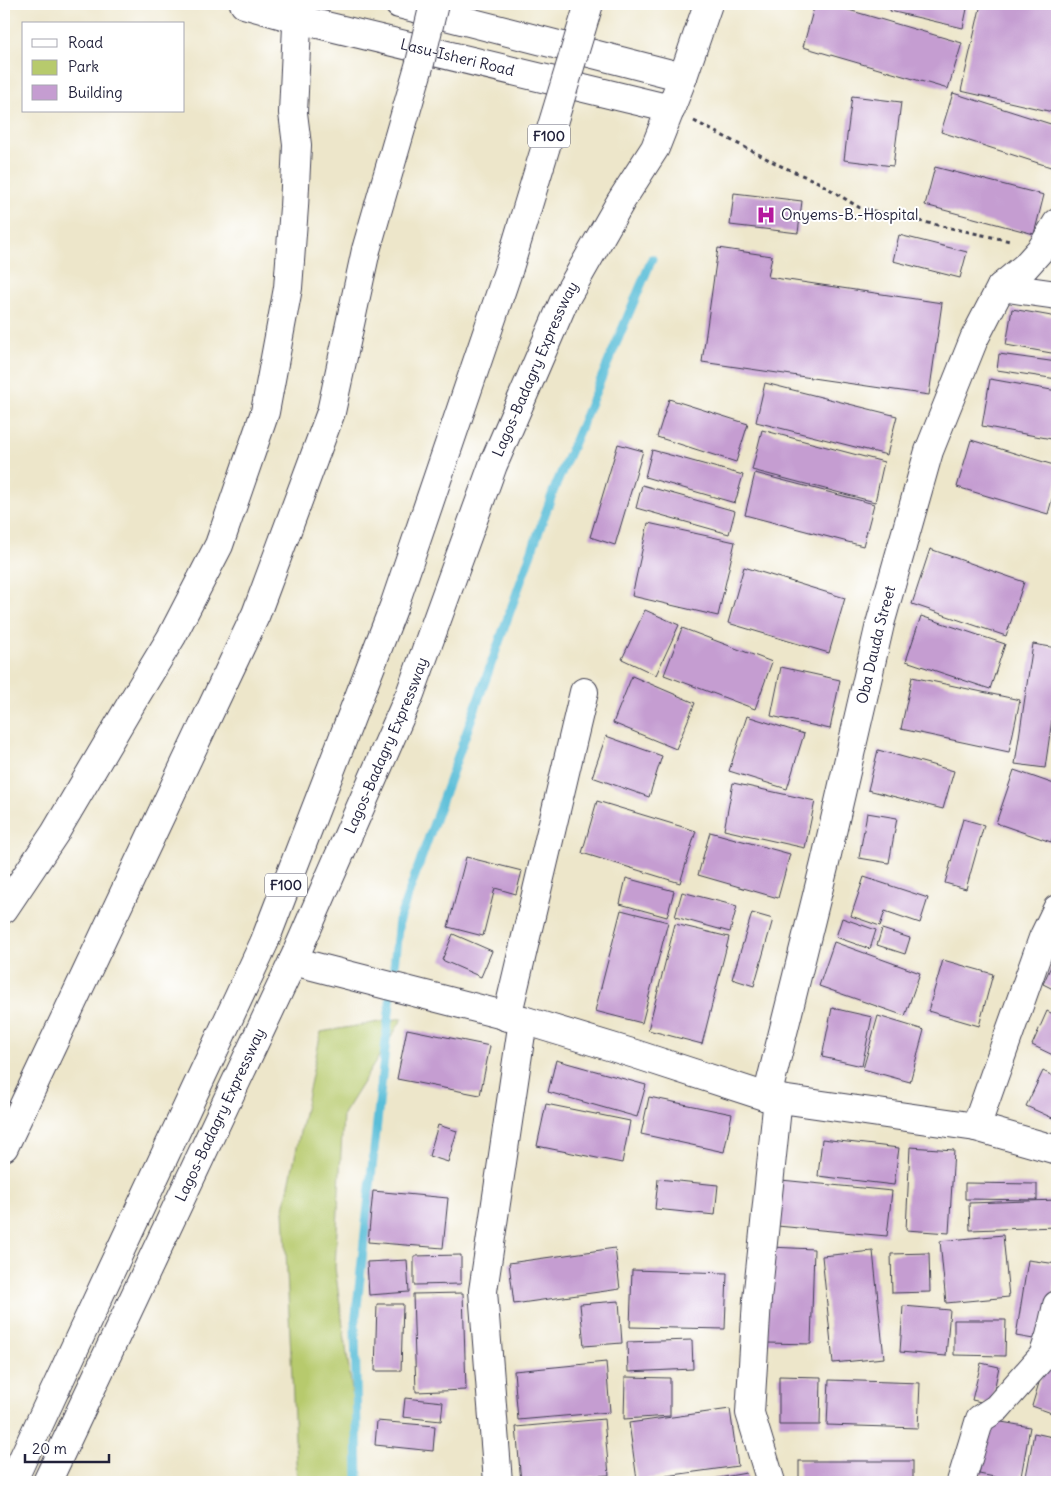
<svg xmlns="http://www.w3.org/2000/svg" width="1061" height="1486" viewBox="0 0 1061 1486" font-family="Delius,sans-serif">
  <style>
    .green { fill: #b7ca6d; stroke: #6c7654 }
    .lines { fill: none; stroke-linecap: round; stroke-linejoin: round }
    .stream { stroke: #5abed8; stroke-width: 9 }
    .building { fill: #c59dd1 }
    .minor-casing { stroke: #403f50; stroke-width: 30 }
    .major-casing { stroke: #403f50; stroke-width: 30 }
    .highway-casing { stroke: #403f50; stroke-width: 30 }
    .path { stroke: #403f50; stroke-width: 3; stroke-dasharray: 4 4; stroke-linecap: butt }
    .minor { stroke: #fff; stroke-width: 28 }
    .major { stroke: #fff; stroke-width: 28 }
    .highway { stroke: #fff; stroke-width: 28 }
    .highway-bridge-casing { stroke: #403f50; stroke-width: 30; stroke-linecap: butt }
    .highway-bridge { stroke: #fff; stroke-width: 28 }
    .labels { text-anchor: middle; stroke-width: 4; stroke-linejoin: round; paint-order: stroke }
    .shield { fill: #fff; stroke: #646476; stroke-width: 1 }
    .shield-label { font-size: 14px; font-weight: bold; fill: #22223b }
    .street-label { font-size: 15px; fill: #22223b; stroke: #fff }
    .poi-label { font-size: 15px; fill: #22223b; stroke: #fff; text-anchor: start }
  </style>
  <rect width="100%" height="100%" fill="#fff"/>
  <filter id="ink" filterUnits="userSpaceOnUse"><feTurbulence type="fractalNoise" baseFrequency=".02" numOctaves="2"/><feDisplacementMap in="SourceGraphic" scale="10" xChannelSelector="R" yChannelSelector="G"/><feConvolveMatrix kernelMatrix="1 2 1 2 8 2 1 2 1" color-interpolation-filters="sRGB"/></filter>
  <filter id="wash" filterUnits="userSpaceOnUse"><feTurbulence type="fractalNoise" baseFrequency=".0096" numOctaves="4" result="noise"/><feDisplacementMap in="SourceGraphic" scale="20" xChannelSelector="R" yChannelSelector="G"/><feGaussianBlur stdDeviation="1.12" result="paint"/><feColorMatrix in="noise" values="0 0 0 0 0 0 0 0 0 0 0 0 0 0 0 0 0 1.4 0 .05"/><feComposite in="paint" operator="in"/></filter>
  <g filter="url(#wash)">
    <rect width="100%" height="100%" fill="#ede6ca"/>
    <path class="green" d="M403 1018 343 1114 335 1268 356 1420V1482H297L284 1209 321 1032Z"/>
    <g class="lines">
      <path class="stream" d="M358 1482 355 1325 399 920 553 492 652 259"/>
    </g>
    <g id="blocks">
      <g class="building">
        <path d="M815 4H828L962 43 948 89 803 47Z"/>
        <path d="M892 4H968L963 28 890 11Z"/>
        <path d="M981 4H1057V113L961 91Z"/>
        <path d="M953 93 1057 126V169L941 132Z"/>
        <path d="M852 96 901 102 893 166 844 160Z"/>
        <path d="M935 167 1044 195 1034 234 925 205Z"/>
        <path d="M734 193 802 201 798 233 730 225Z"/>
        <path d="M899 235 967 252 960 278 893 261Z"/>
        <path d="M718 248 772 256 768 277 942 303 929 395 702 362Z"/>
        <path d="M1012 309 1057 317V354L1006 345Z"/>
        <path d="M999 354 1057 362V379L997 370Z"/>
        <path d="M990 379 1057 391V440L982 426Z"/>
        <path d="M765 383 897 416 887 455 756 422Z"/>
        <path d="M669 399 748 424 736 462 657 437Z"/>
        <path d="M762 430 884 462 875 502 752 470Z"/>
        <path d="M971 440 1057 466V481L1048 514 957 487Z"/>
        <path d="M618 444 643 451 615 545 590 537Z"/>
        <path d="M652 450 743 475 735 503 645 477Z"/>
        <path d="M755 473 874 504 863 546 745 515Z"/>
        <path d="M642 485 735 511 729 534 636 508Z"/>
        <path d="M648 523 735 542 718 616 632 596Z"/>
        <path d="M930 549 1024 582 1006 636 912 604Z"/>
        <path d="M744 567 845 598 829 653 728 623Z"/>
        <path d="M645 610 679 625 656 675 622 659Z"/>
        <path d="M921 616 1005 644 990 689 906 661Z"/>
        <path d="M682 628 772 662 755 709 664 675Z"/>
        <path d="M1033 644 1057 648V685L1045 768 1015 764Z"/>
        <path d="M781 667 840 680 830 729 771 716Z"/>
        <path d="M632 676 695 703 676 749 613 723Z"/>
        <path d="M912 677 1020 700 1009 752 901 729Z"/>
        <path d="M747 716 804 734 787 789 729 771Z"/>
        <path d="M606 736 662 756 649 797 592 777Z"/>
        <path d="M878 750 954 771 943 809 868 790Z"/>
        <path d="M1014 770 1057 785V825L1051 842 996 823Z"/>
        <path d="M733 783 815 801 805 848 724 830Z"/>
        <path d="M597 801 696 831 680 883 582 853Z"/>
        <path d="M867 813 897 818 889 863 859 858Z"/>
        <path d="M963 819 984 825 966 889 945 883Z"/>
        <path d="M710 832 790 854 778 898 698 875Z"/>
        <path d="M466 857 522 871 516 894 495 888 483 936 448 927Z"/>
        <path d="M864 877 928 898 920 923 885 911 880 926 851 916Z"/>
        <path d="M626 878 674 891 667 917 620 904Z"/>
        <path d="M682 892 737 906 730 932 675 917Z"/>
        <path d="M621 910 668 922 642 1023 595 1011Z"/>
        <path d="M752 913 773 919 754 986 732 979Z"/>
        <path d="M842 918 876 930 870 949 836 937Z"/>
        <path d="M675 924 729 937 702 1044 648 1030Z"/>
        <path d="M882 929 910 938 905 954 877 945Z"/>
        <path d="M453 934 492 951 481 977 442 960Z"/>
        <path d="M834 942 920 973 905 1016 819 986Z"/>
        <path d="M1057 953V991L1043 984Z"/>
        <path d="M943 960 993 974 979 1026 928 1011Z"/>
        <path d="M832 1008 872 1017 862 1066 822 1057Z"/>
        <path d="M1047 1011 1057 1016V1057L1032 1045Z"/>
        <path d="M878 1016 924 1030 910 1082 863 1069Z"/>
        <path d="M407 1029 490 1046 480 1095 397 1079Z"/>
        <path d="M556 1060 646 1085 637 1117 548 1092Z"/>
        <path d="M1043 1071 1057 1078V1120L1026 1106Z"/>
        <path d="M649 1097 732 1114 724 1152 641 1134Z"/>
        <path d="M546 1104 630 1121 622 1163 537 1146Z"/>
        <path d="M438 1125 457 1131 448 1162 429 1156Z"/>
        <path d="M822 1139 899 1148 894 1185 818 1176Z"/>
        <path d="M910 1147 954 1150 949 1233 906 1230Z"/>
        <path d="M658 1179 718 1185 715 1215 655 1209Z"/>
        <path d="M781 1180 892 1191 887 1236 777 1226Z"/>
        <path d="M965 1183 1037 1184V1200L965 1199Z"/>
        <path d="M373 1191 448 1198 443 1248 368 1242Z"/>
        <path d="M1057 1200V1227L970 1230 969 1203Z"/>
        <path d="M1003 1235 1009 1297 946 1303 940 1241Z"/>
        <path d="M770 1247 814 1249 811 1344 767 1343Z"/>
        <path d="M615 1248 620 1289 514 1304 509 1263Z"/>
        <path d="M873 1251 884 1358 833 1363 822 1256Z"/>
        <path d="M929 1253 930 1292 892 1293 891 1254Z"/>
        <path d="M461 1255V1284L414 1285V1256Z"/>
        <path d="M407 1260 409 1292 369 1295 367 1262Z"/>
        <path d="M1028 1260 1057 1264 1045 1341 1016 1336Z"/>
        <path d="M632 1270 727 1273 725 1329 630 1327Z"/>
        <path d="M463 1293 466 1390 416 1392 413 1294Z"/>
        <path d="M619 1301 622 1343 584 1346 580 1304Z"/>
        <path d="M377 1304H403L401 1371H375Z"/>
        <path d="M903 1306 950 1310 946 1356 900 1352Z"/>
        <path d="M954 1320H1006L1005 1356 954 1355Z"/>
        <path d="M692 1340 693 1369 628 1372 627 1342Z"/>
        <path d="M606 1362 610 1412 518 1420 514 1371Z"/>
        <path d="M981 1363 999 1367 991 1404 972 1400Z"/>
        <path d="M1045 1363 1057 1367V1415L1032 1406Z"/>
        <path d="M779 1376 821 1377 820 1425H779Z"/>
        <path d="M625 1377 670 1378V1416L624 1419Z"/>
        <path d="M829 1380 920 1383 918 1428 827 1425Z"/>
        <path d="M405 1398 443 1402 441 1421 403 1417Z"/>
        <path d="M730 1409 738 1466 637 1480 629 1423Z"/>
        <path d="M604 1419 609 1475 521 1482 516 1427Z"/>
        <path d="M990 1420 1030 1427 1020 1482 979 1474Z"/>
        <path d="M377 1421 435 1426 433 1451 375 1445Z"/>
        <path d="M1034 1433 1057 1438V1482H1025Z"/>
        <rect x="799" y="1461" width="114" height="21"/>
        <path d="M746 1473 748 1482H702V1481Z"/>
      </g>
    </g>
  </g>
  <g filter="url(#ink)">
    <use href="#blocks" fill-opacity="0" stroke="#403f50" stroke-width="1"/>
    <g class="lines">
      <g class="minor-casing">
        <g id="minor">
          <path d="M1001 287 1057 295"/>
          <path d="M293 961 523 1020 635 1054 767 1097 976 1127 1057 1150"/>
          <path d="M507 1017 584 692"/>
          <path id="s1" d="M767 1097 825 863 880 624 929 451 974 339 1001 287 1025 267 1042 248 1057 223"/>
          <path d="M976 1127 1043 938 1057 909"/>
          <path d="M498 1482 483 1291 523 1020"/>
          <path d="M771 1482 750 1413 757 1300 778 1098"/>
          <path d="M961 1482 980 1419 997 1408 1043 1356 1050 1336 1057 1305"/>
        </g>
      </g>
      <g class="major-casing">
        <g id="major">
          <path id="s2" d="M244 4 297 19 671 109"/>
          <path d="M399 4 683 77"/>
          <path d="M4 909 55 833 131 704 172 636 219 545 265 412 288 288 294 207 297 145 293 113 298 4"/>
          <path id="s3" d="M47 1482 293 961 410 694 493 465 564 301 621 201 655 148 683 77 708 4"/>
        </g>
      </g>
      <g class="highway-casing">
        <g id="highway">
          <path d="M4 1147 256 614 331 412 366 250"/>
          <path d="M12 1482 264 943 394 606 509 268"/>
        </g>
      </g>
      <path class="path" d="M694 121 781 166 818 182 860 208 1010 241"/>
      <use href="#minor" class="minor"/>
      <use href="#major" class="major"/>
      <use href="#highway" class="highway"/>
      <g class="highway-bridge-casing">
        <g id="highway-bridge">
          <path d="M366 250 420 63 434 4"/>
          <path d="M509 268 589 4"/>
        </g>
      </g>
      <use href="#highway-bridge" class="highway-bridge"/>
    </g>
  </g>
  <defs>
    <g id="hospital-bare" transform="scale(1.5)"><path d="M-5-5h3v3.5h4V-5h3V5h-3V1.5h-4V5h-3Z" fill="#b5179e" stroke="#fff" stroke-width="2.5" paint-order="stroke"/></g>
  </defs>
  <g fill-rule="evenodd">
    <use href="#hospital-bare" x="766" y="215"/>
  </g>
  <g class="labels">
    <g class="shield">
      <rect x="528" y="124.5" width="42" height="23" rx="4"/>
      <rect x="265" y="873.5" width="42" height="23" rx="4"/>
    </g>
    <g class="shield-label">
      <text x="549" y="141">F100</text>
      <text x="286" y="890">F100</text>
    </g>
    <g class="street-label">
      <text dy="5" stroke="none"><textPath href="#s2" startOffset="220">Lasu-Isheri Road</textPath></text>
      <text dy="5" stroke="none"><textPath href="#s3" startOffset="1216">Lagos-Badagry Expressway</textPath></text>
      <text dy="5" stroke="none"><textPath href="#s1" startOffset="465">Oba Dauda Street</textPath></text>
      <text dy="5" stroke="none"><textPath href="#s3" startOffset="811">Lagos-Badagry Expressway</textPath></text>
      <text dy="5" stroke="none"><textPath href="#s3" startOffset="406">Lagos-Badagry Expressway</textPath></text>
    </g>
    <g class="poi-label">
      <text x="781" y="220">Onyems-B.-Hospital</text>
    </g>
  </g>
  <rect width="1061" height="1486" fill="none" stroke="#fff" stroke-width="20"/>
  <rect x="22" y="22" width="162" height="90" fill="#ffffff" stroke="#a7a7b1"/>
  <rect x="32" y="39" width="25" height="8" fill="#ffffff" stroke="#a7a7b1"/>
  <text x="68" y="48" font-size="15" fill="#22223b">Road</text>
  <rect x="32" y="60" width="25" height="15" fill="#b7ca6d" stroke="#a7a7b1"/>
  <text x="68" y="72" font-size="15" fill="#22223b">Park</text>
  <rect x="32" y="85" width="25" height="15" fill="#c59dd1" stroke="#a7a7b1"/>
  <text x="68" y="98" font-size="15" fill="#22223b">Building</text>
  <path d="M25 1454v8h84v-8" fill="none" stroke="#22223b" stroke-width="2.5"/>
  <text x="32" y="1454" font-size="15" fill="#22223b" stroke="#ffffff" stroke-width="4" paint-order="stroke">20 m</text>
</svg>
